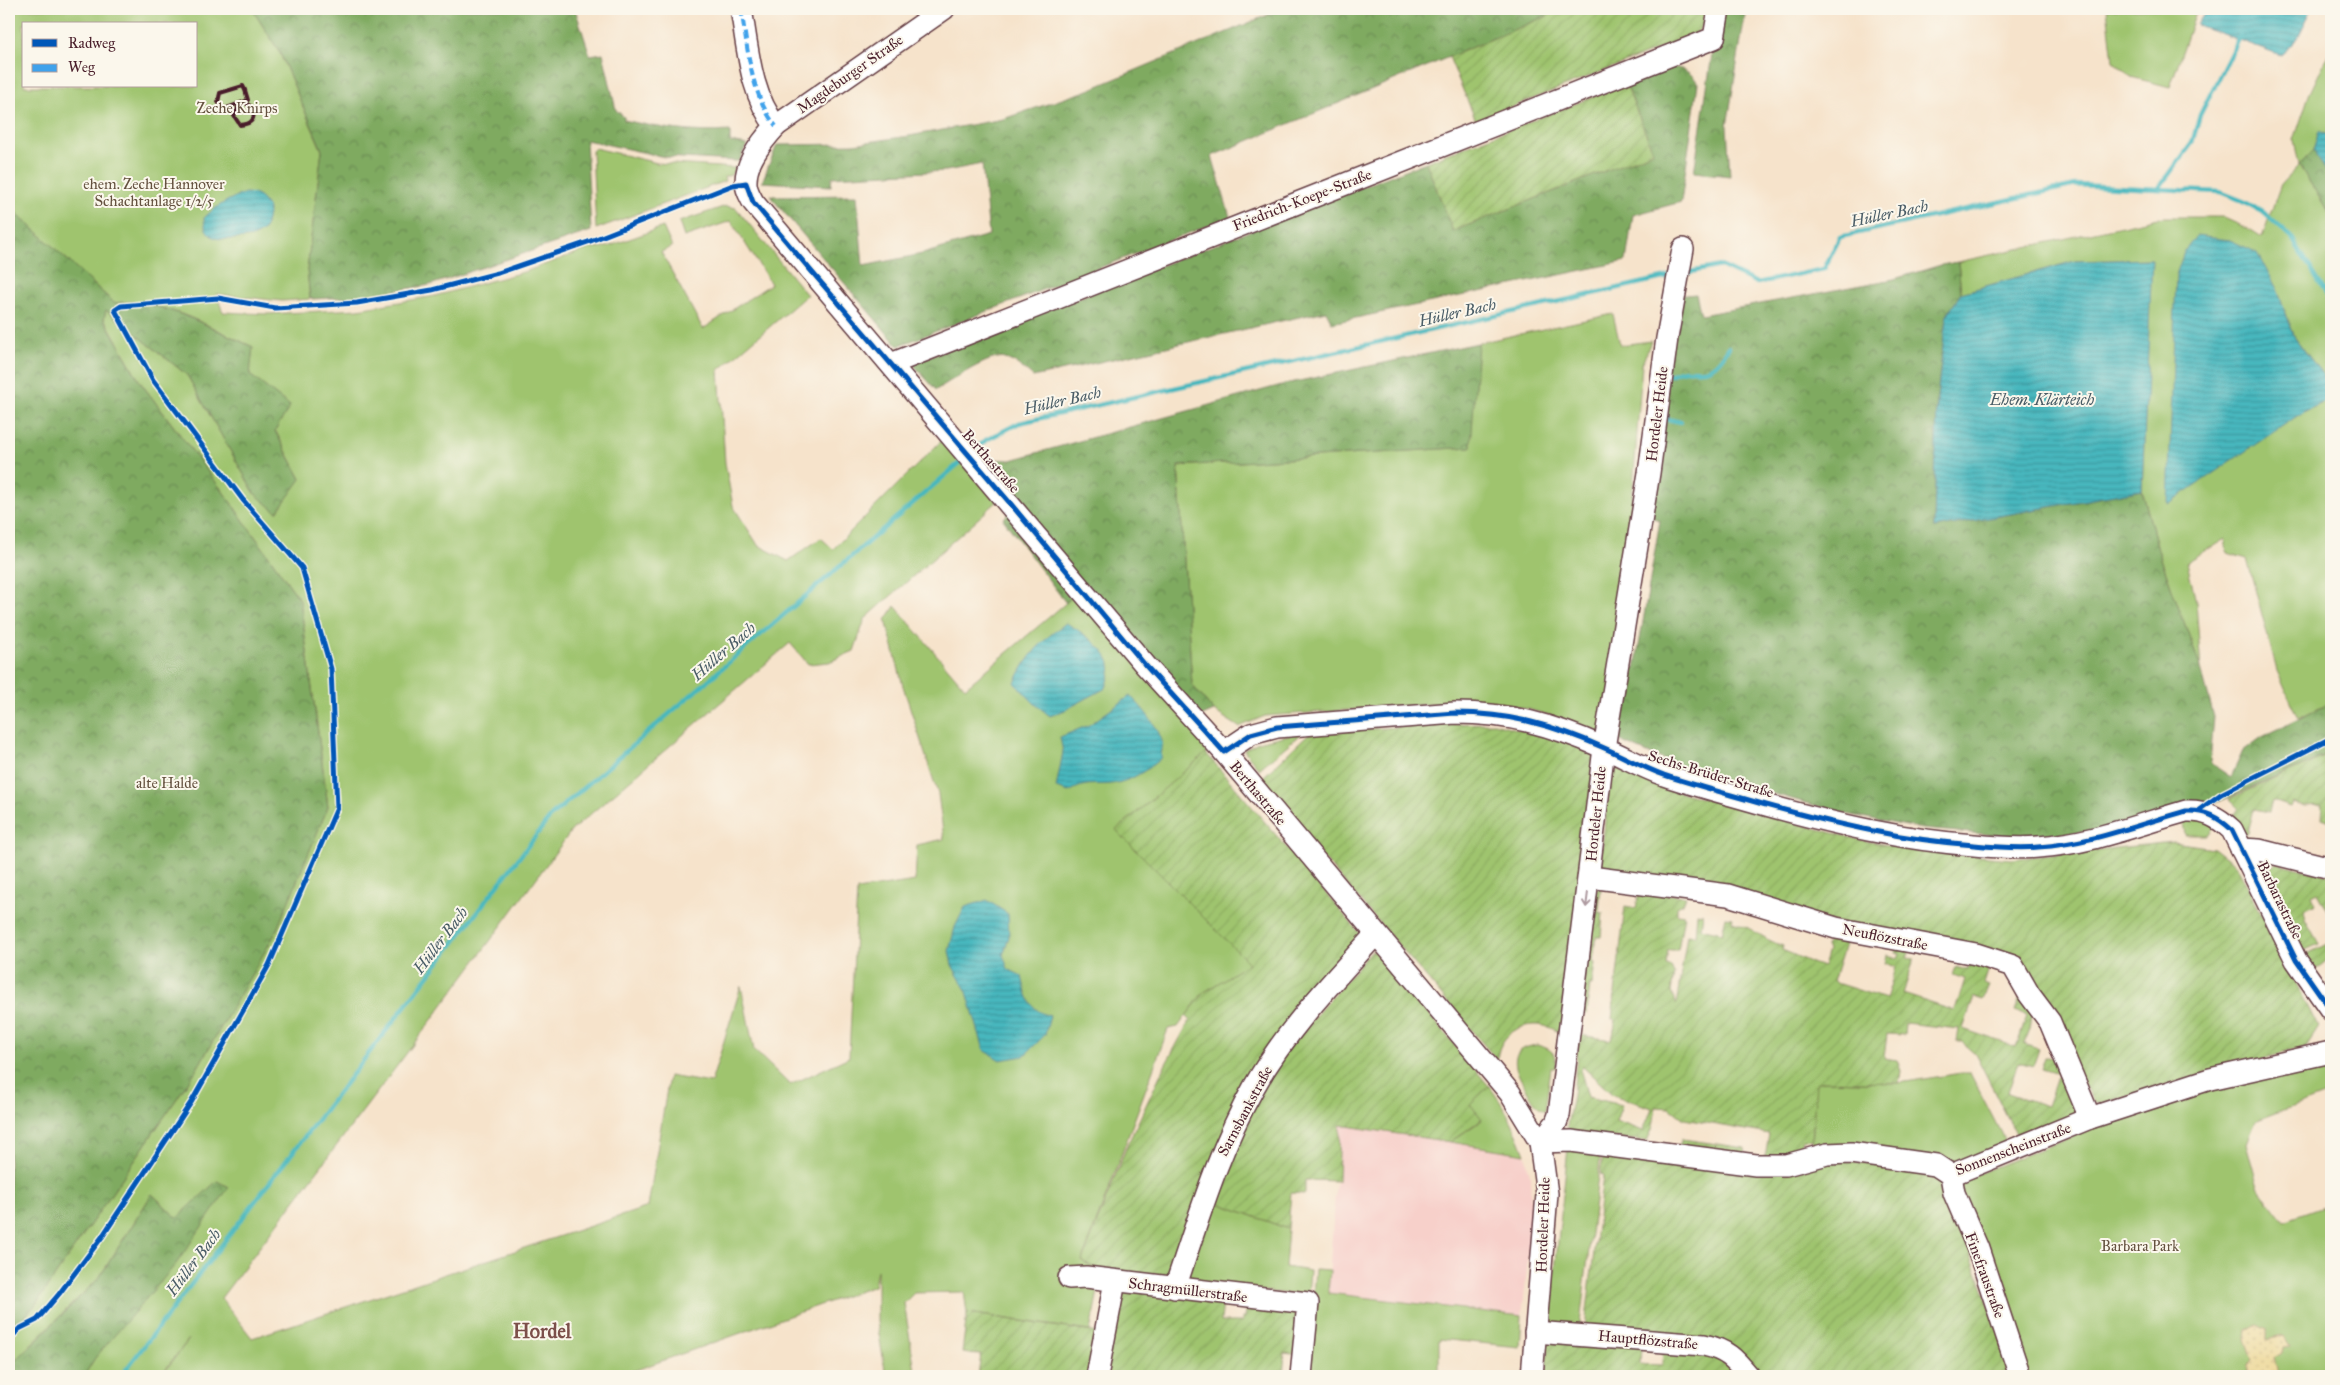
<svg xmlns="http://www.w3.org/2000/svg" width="2340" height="1385" viewBox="0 0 2340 1385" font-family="'IM FELL Great Primer',serif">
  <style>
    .built { fill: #f7d0ca }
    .green { fill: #9fc46e; stroke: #74724c; fill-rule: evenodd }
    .forest { fill: url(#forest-crowns); stroke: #646446 }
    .sand { fill: url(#sand-dots); stroke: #9c7c64 }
    .garden { fill: url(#garden-furrows); stroke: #74724c; fill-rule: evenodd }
    .water { fill: url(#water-rules); stroke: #486b74 }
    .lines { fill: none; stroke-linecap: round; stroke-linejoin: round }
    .stream { stroke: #47b7be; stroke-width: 4.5 }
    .minor-casing { stroke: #643c43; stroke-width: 24 }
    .minor { stroke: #fff; stroke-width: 21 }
    .rail { stroke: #4a1f2b; stroke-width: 4 }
    .quiet { stroke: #40a2eb; stroke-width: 4; stroke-dasharray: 8 4; stroke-linecap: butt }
    .cycleway-casing { stroke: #fbf7ec; stroke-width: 8 }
    .cycleway { stroke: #0057b8; stroke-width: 5 }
    .oneway { stroke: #ae9aa0 }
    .labels { text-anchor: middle; stroke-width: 4; stroke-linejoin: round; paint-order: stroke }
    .street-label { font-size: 15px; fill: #4a1f2b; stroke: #fbf7ec }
    .park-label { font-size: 15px; fill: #64513f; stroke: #fbf7ec }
    .water-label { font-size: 16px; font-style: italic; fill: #495c66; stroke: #fbf7ec }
    .district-label { font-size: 20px; font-weight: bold; fill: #7c4f4a; stroke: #fbf7ec }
  </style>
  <defs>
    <pattern id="forest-crowns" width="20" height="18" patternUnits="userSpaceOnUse" patternTransform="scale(1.25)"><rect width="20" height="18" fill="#7faa61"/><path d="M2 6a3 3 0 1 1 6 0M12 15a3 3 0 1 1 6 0" fill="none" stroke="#6a8a50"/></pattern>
    <pattern id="sand-dots" width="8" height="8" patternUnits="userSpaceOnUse" patternTransform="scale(1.25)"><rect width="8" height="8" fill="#eeda9e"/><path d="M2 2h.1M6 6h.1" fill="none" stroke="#cebb88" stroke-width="1.8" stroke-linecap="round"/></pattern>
    <pattern id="garden-furrows" width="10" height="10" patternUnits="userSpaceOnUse" patternTransform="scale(1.25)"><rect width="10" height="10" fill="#9fc46e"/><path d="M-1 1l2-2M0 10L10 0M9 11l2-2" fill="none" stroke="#8aa85f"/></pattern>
    <pattern id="water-rules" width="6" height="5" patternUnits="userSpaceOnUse" patternTransform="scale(1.25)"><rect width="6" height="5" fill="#47b7be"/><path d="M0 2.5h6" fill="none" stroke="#3d949b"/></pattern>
  </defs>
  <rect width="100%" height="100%" fill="#fbf7ec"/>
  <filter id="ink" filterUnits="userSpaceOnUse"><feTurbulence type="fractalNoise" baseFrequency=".02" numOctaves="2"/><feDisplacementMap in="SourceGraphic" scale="10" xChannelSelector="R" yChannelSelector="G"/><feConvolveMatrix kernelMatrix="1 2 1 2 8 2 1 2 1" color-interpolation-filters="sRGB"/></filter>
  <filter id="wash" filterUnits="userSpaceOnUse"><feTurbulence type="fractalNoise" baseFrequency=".0096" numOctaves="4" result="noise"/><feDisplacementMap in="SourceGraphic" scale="20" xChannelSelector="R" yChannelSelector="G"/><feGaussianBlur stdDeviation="1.12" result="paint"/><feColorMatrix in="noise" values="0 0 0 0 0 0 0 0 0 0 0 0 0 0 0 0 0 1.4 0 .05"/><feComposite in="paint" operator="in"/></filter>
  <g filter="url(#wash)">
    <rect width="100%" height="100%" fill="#f6e3cb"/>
    <path class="built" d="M1340 1125 1525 1154 1530 1175 1531 1203 1530 1238 1522 1316 1328 1293Z"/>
    <g class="green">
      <path d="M9 9H252L279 51 322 151 307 270 310 299 282 301 216 294 223 312 268 314 358 309 435 296 527 271 591 248 607 247 663 227 672 247 661 252 703 329 771 284 731 221 684 237 679 222 726 206 736 208 807 295 719 370 725 463 733 506 758 545 788 561 821 538 833 549 945 437 999 500 865 619 854 651 829 662 808 664 790 643 572 830 428 1025 221 1298 252 1338 648 1207 669 1076 711 1083 741 986 754 1050 790 1085 849 1057 857 890 915 881 917 845 944 839 938 794 903 686 886 620 895 606 965 688 1067 602 1079 589 1216 745 1117 830 1250 963 1203 993 1178 1027 1168 1029 1082 1261 1102 1272 1090 1331 967 1313 964 1292 914 1293 904 1303 916 1376H886L877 1322V1270L874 1286 619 1376H161L189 1339 160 1376H84L177 1218 152 1194 99 1278 9 1366V1331L33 1308 195 1072 275 934 328 806 300 600 224 493 140 382 104 318 106 310 187 375 255 494 301 479 275 430 290 406 249 375 253 347C214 329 158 296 114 303L9 206ZM24 24H196V86H24Z"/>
      <path d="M2107 9H2197L2170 87 2131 77 2113 61Z"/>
      <path d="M2331 48V137L2319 132 2313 151 2299 165 2331 216V386L2295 338 2277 289 2303 412 2331 399V703L2298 718 2277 671 2247 559 2227 553 2225 539 2187 562 2196 602 2201 669 2159 553 2142 490 2151 259 2075 261 1961 293 1958 262 2163 217H2222L2251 230 2262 237 2281 184 2299 165 2294 140 2309 95Z"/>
      <path d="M595 148 657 163 735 168 731 175 724 177 725 181 596 229 592 151Z"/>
      <path d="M1613 314 1620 345 1651 341 1642 364 1625 597 1606 735C1564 719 1521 704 1476 701L1265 716 1239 727 1214 711 1192 685 1178 466 1470 447 1478 343Z"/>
      <path d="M1304 731 1259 769 1244 750 1258 742Z"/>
      <path d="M2202 818 2216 823 2207 835H2185L2183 822Z"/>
      <path d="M1537 1045C1551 1049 1557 1052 1555 1068H1551L1545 1111C1535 1106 1531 1097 1526 1088 1514 1069 1506 1049 1537 1045Z"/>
      <path d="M2325 1060 2331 1064V1092L2255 1121 2246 1143 2258 1187 2284 1221 2331 1204V1376H2027L1959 1192 1962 1180 2169 1098Z"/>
      <path d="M1961 1073H1970L2007 1145 1953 1167 1812 1149 1815 1083 1824 1081 1899 1083Z"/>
      <path d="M1489 1086C1506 1108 1516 1129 1525 1154L1450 1142 1482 1120 1469 1104Z"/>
      <path d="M1568 1148 1601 1152 1579 1331 1549 1327Z"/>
      <path d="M1213 1201 1288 1229 1285 1267 1310 1271 1308 1296 1183 1282Z"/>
      <path d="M1315 1269 1330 1270 1328 1293 1522 1316 1520 1347 1439 1339V1370L1435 1376H1307Z"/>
    </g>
    <g class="forest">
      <path d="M252 9H575L590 55 603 53 616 110 624 117V120C659 128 694 134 730 131V142L747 145 739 161H735L665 157 586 140 591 231 430 285 356 297 310 299 307 270 322 150 279 51Z"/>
      <path d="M1282 9H1564L1212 156 1230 217 898 346 770 196 857 195 863 266 922 254 989 235 982 164 946 171 832 177 831 186 762 182 777 145 853 144 909 136 1003 119 1086 91Z"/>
      <path d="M1719 9H1746L1727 126 1730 176 1694 172Z"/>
      <path d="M1669 67C1683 68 1690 71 1698 83L1681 202 1633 215 1626 261 1332 323 1326 311 1033 377C1023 368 1013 359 999 358 987 357 947 383 936 390L912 363 1426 162 1453 231 1653 152 1626 84Z"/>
      <path d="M2313 151 2331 178V216L2299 165Z"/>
      <path d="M9 206 114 303C159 297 213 329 253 347L250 375 290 406 275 431 301 479 277 512 255 494 187 375 106 310 104 319 140 382 224 493 300 600 328 807 275 934 195 1072 33 1308 9 1331Z"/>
      <path d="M1958 262 1961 293 1946 317 1937 399 1934 528 2142 490 2159 553 2201 669 2214 717 2210 763 2231 777 2243 751 2262 737 2331 703V754L2199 810 2089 832 2008 836 1922 829 1846 814 1720 779 1657 757 1606 735 1616 666 1635 669 1660 520 1642 515 1675 296 1696 294 1701 315 1894 279 1941 265Z"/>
      <path d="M1478 343 1471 447 1178 466 1192 685 1214 711 1198 718 1085 582 1066 603 1003 519 1023 500 988 459 1011 460 1285 384Z"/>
      <path d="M217 1181 229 1187 176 1264 95 1358 84 1376H9V1367L99 1278 152 1194 177 1218Z"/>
    </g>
    <path class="sand" d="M2257 1324 2267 1329V1340L2284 1336 2290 1346 2283 1347 2282 1354 2274 1359 2277 1370V1376H2247L2248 1365 2253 1360 2246 1340 2247 1330Z"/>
    <g class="garden">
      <path d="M1564 9H1709L1707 20 1695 35 1476 121 1449 57Z"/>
      <path d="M1626 84 1653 152 1453 231 1426 162Z"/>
      <path d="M1494 723 1574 744 1597 757 1563 1036C1540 1014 1499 1026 1497 1060L1258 782 1308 734 1435 724Z"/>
      <path d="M1206 753 1363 937 1298 1012 1168 1279 1102 1272 1082 1261 1126 1148 1162 1071 1190 1020 1186 1016 1203 993 1249 963 1116 830Z"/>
      <path d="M2331 754V821L2321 818 2322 805 2305 806 2292 802 2290 807 2272 801 2269 812 2254 809 2248 832 2245 834 2233 816 2238 808 2229 799Z"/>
      <path d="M1611 765 1659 786 1694 796 1856 839 1913 850 2011 859 2173 842 2214 848 2237 866 2318 1027 2305 1047 2100 1104 2094 1103 2020 965 1600 868Z"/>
      <path d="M2277 863 2331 876V916L2318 892 2312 895 2316 904 2303 910 2305 919 2319 944 2303 951 2265 874Z"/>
      <path d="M1599 886 1601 887 1599 912 1603 913 1601 937H1596L1593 962 1595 963 1592 985 1590 984 1587 1014 1579 1012 1594 893Z"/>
      <path d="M1639 892 1686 896 1683 904 1677 907V914L1684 915 1678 950H1668L1666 965 1671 966 1674 974 1671 992 1676 1005 1687 935 1695 936 1697 913 1703 914 1701 928 1722 933 1726 917 1733 918 1732 922C1751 926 1764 940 1783 946L1782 950C1796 955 1809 963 1823 967L1828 950 1826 947 1828 939 1748 915 1751 908 1857 939 1856 943 1846 941 1833 982 1886 999 1896 967 1885 963 1887 955 1898 958 1900 953 1896 952 1898 945 1911 948 1907 958 1914 959 1903 994 1955 1011 1965 979 1953 975 1956 967 1968 970 1969 965 1965 963 1966 959 1990 965 1984 984 1989 986 1983 1000 1974 997 1963 1029 2016 1047 2027 1015 2015 1011 2020 997 2033 1010 2030 1029 2024 1044 2039 1049 2033 1066 2018 1062 2008 1093 2047 1106 2058 1074 2041 1069 2045 1057 2058 1058 2078 1114 2019 1140 1975 1053 1962 1042H1957L1959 1029 1905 1023 1904 1035 1887 1034 1884 1058 1897 1060 1901 1071 1899 1083 1824 1081 1816 1083 1812 1140 1803 1139 1800 1151 1765 1158 1769 1134 1684 1119 1670 1108 1656 1107 1653 1127 1647 1141 1571 1133 1567 1126 1573 1095 1579 1035 1612 1040 1616 1020 1612 1019 1625 906 1636 908ZM1582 1066 1613 1095 1652 1108 1643 1131 1616 1121 1622 1105 1588 1097 1581 1072Z"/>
      <path d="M2331 942V957L2315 970 2305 955Z"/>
      <path d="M1371 951 1377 952 1489 1086 1470 1104 1482 1119 1450 1142 1340 1125 1338 1181 1305 1180V1194L1291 1193 1288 1229 1213 1201 1226 1161 1276 1062Z"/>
      <path d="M1682 1139 1745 1148 1744 1156 1678 1148Z"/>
      <path d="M1608 1153 1831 1159 1915 1169 1943 1179 2015 1376H1757L1734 1348 1585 1328 1603 1175 1600 1174 1603 1156Z"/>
      <path d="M1129 1290 1223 1300 1221 1322H1242V1318H1245L1247 1302 1299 1310V1355L1285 1353 1283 1376H1104L1123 1292Z"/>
      <path d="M967 1313 1099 1333 1090 1376H978L981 1354 962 1353Z"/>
      <path d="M1548 1336 1641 1345 1640 1364 1662 1365 1663 1349 1707 1351 1741 1376H1546Z"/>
    </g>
    <g class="water">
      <path d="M2207 9H2312L2296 41 2281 55 2197 25Z"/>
      <path d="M2319 131 2331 137V178L2313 151Z"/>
      <path d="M245 193C258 193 262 198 269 209L265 229C262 231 258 234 255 236 249 239 221 240 215 238 207 234 204 227 204 218 216 206 229 199 245 193Z"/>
      <path d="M2196 236 2230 240 2258 253 2277 289 2295 338 2331 386V399L2303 412 2168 504 2176 275 2184 252Z"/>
      <path d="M2152 259 2142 490 1934 528 1937 399 1946 317 1961 293 2075 261Z"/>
      <path d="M1066 623C1078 629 1108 650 1110 664 1112 672 1108 680 1106 688L1065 710 1050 716 1035 704 1015 683C1026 657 1043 639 1066 623Z"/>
      <path d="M1130 696C1140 704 1160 729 1162 742 1163 747 1161 753 1161 758 1148 769 1135 779 1117 783 1097 787 1088 780 1069 792L1056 788 1063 752 1060 737 1089 725Z"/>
      <path d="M987 900 1008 914 1009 937 1003 955 1008 969 1022 976C1026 995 1030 1011 1050 1016L1045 1035 1024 1056 1000 1060 984 1050 967 992 952 965 949 951 955 927 965 907Z"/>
    </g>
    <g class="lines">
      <g class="stream">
        <path d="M2159 188 2192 143 2200 115 2240 35"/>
        <path d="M1685 273 1721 266 1757 283 1824 269 1840 237 2076 185 2220 192 2243 201 2263 212 2292 238 2331 302"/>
        <path d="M1670 375C1697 360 1705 387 1729 347"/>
        <path d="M1665 415 1667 419 1681 422"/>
        <path d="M973 452 986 440 1019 423 1672 276"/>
        <path d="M121 1376 551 816 963 460"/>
      </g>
    </g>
  </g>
  <g filter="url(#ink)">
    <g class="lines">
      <g class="minor-casing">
        <g id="minor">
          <path d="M741 9C748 48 750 94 776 126"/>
          <path d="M944 9 776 126C763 140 745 163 746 183 746 190 750 196 753 202L1146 666 1224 752 1510 1093 1540 1142 1547 1194 1532 1376"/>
          <path d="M891 364 1714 38 1719 9"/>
          <path d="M1224 752 1251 734 1277 727 1455 713C1509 713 1553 725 1602 747 1623 756 1642 767 1664 775 1697 786 1732 795 1766 805 1835 824 1903 840 1974 845 1995 847 2017 849 2038 847 2089 844 2137 825 2186 811 2205 810 2218 817 2232 830L2296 960 2331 1010"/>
          <path d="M2241 849 2259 850 2331 868"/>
          <path d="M1590 877 1728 895 1836 928 1976 954 2013 966 2029 994 2050 1022 2090 1118"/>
          <path d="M1540 1142 1556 1123 1559 1115 1604 748 1649 473 1667 338 1683 249"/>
          <path d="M1540 1142 1571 1141 1756 1165H1786L1827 1154 1851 1153 1936 1165 1951 1175 2090 1118 2210 1079 2331 1052"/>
          <path d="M1951 1175 1954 1193 1978 1249 2020 1376"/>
          <path d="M1069 1278 1086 1277 1308 1303 1301 1376"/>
          <path d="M1175 1288C1198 1220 1218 1151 1254 1087 1286 1030 1332 982 1376 934"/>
          <path d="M1535 1332 1704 1345C1727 1350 1734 1358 1749 1376"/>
          <path d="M1097 1376 1115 1281"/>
        </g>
      </g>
      <use href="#minor" class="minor"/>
      <g class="rail">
        <path d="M245 90 243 86 220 93 218 102 224 109 248 100 245 90"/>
        <path d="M239 106 234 116 240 125C253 124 256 118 252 107L247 104"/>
      </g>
      <g class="quiet">
        <path d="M741 9C748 48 750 94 776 126"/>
        <path d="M939 9 940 11"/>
      </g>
      <g class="cycleway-casing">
        <g id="cycleway">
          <path d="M2199 810 2221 794 2331 738"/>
          <path d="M9 1340 19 1329 37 1320 59 1294 102 1237 192 1101 269 965 337 808 331 669 302 568 243 500 153 380 115 310 121 306 218 298 275 308 357 303 432 290 498 273 588 242 733 185 746 183 753 202 812 272 1010 503 1146 666 1224 752 1251 734 1277 727 1455 713C1509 713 1553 725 1602 747 1623 756 1642 767 1664 775 1697 786 1732 795 1766 805 1835 824 1903 840 1974 845 1995 847 2017 849 2038 847 2089 844 2137 825 2186 811 2205 810 2218 817 2232 830L2296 960 2331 1010"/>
        </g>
      </g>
      <use href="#cycleway" class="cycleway"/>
    </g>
    <defs><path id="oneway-shaft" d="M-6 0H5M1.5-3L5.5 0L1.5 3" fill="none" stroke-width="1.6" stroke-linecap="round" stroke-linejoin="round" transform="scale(1.25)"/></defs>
    <use class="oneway" href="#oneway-shaft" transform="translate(1587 900) rotate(97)"/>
  </g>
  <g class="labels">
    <g class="street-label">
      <text transform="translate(850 74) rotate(-35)" y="5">Magdeburger Straße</text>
      <text transform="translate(1302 200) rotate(-21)" y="5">Friedrich-Koepe-Straße</text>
      <text transform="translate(1657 414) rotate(-83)" y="5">Hordeler Heide</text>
      <text transform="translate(991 461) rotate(49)" y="5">Berthastraße</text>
      <text transform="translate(1711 774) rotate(17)" y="5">Sechs-Brüder-Straße</text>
      <text transform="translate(1258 793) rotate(50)" y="5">Berthastraße</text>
      <text transform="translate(1596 814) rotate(-84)" y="5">Hordeler Heide</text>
      <text transform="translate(2280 900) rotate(64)" y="5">Barbarastraße</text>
      <text transform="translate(1885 937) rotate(11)" y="5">Neuflözstraße</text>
      <text transform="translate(1245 1111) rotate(-62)" y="5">Sarnsbankstraße</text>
      <text transform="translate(2013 1149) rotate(-21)" y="5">Sonnenscheinstraße</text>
      <text transform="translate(1543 1225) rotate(-88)" y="5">Hordeler Heide</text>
      <text transform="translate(1985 1275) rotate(70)" y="5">Finefraustraße</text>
      <text transform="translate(1188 1290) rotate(7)" y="5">Schragmüllerstraße</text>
      <text transform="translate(1648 1340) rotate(5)" y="5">Hauptflözstraße</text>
    </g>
    <g class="park-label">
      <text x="237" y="113">Zeche Knirps</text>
      <text x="154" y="189">ehem. Zeche Hannover<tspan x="154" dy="17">Schachtanlage 1/2/5</tspan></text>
      <text x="167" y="788">alte Halde</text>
      <text x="2140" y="1251">Barbara Park</text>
    </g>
    <g class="water-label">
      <text transform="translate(1889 213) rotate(-12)" y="6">Hüller Bach</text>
      <text transform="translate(1457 312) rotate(-13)" y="6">Hüller Bach</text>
      <text x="2042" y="405">Ehem. Klärteich</text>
      <text transform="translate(1062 400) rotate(-13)" y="6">Hüller Bach</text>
      <text transform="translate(723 651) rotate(-41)" y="6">Hüller Bach</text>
      <text transform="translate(440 940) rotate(-53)" y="6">Hüller Bach</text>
      <text transform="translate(193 1262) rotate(-53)" y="6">Hüller Bach</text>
    </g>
    <g class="district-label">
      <text x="542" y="1338">Hordel</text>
    </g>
  </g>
  <rect width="2340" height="1385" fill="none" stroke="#fbf7ec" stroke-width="30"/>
  <rect x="22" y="22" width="175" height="65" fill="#fbf7ec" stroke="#b4a19f"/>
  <rect x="32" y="39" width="25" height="8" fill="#0057b8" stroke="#b4a19f"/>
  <text x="68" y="48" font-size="15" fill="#4a1f2b">Radweg</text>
  <rect x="32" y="64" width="25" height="8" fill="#40a2eb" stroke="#b4a19f"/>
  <text x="68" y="72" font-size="15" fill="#4a1f2b">Weg</text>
</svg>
